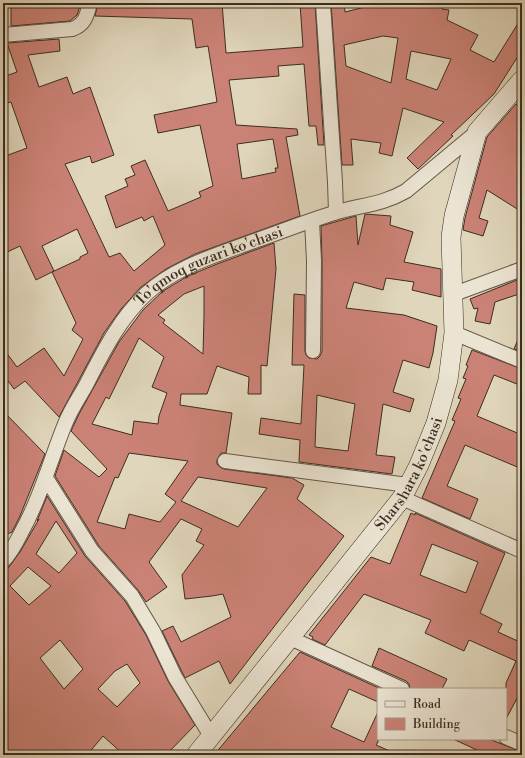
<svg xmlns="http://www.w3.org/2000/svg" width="525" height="758" viewBox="0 0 525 758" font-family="'Libre Bodoni',serif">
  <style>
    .building { fill: #cb8276; stroke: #3c2d21; fill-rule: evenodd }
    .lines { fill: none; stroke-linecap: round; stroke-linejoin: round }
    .street-casing { stroke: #655748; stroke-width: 16 }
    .secondary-casing { stroke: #3c2d21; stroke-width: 20 }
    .street { stroke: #ebe4d3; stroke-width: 14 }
    .secondary { stroke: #ebe4d3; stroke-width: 19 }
    .labels { text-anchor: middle; stroke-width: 3; stroke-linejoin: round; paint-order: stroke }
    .street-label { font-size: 15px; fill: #3c2d21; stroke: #ebe4d3 }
  </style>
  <rect width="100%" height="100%" fill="#e0d6bb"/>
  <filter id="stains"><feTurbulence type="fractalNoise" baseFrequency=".005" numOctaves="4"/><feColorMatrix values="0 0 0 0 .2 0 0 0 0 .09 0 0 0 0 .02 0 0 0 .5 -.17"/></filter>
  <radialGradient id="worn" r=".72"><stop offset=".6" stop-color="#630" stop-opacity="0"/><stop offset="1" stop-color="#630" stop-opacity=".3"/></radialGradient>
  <g class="building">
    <path d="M11 3H81L77 15 70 21 11 26Z"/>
    <path d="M98 3H222L226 53 303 47 300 3H315L324 145H318L316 126H309L304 64 278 66 279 76 229 80 236 125 297 129 298 135 286 137 300 216 195 254 166 269 141 287 121 309 104 333 59 417 25 381 14 389 3 374V348L17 367 44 348 64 376 83 339 72 330 76 323 52 272 36 280 20 246 3 254V157L27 148 11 102 3 104V77L17 72 7 43 59 39 60 51 28 55 39 87 67 77 73 94 90 87 114 155 92 163 90 156 65 164 109 257 120 253 134 271 165 245 153 216 144 221 142 217 116 228 105 196 128 186 125 179 135 175 131 166 145 160 168 211 201 197 199 192 213 186 200 125 158 133 154 115 217 102 208 46 196 48 192 19 95 16ZM273 139 278 168H275L276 172 242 179 237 144ZM77 229 88 253 80 257V259L52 272 54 271 42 246Z"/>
    <path d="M331 3H344L345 12 381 3H414L428 6V3H443L442 9 449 10 447 20 478 35 470 50 494 62 522 17V50L494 94 451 135 453 136 418 169 407 158 444 122 403 108 392 156 379 153 381 143 351 139 353 165H342ZM383 36 398 38 391 83 346 66 344 45ZM411 51 451 59 437 90 406 79Z"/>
    <path d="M516 104 522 107V212L487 190 479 218 488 221 483 236 463 230 465 218 487 137Z"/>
    <path d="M365 214 391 216 390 225 413 232 404 262 441 269V297L412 290 414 282 386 278 383 290 354 282 346 308 404 315 437 326 433 353 429 368 403 360 393 392 414 399 410 412 383 404 376 455 395 457 392 474 299 462 300 440 259 434 261 418 301 424 304 365H292L294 294 305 295V351L306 355 309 358 317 359 320 356 322 351V261L321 226 356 216 358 245ZM317 395 355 404 348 451 315 447Z"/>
    <path d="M274 243 276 269 267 366 261 365V394H248L249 377 217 366 207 394H181L180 405 232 413 226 453H221L217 460V464L220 467 224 469 292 478 304 485 297 499 344 536 230 684 219 661 185 678 162 631 173 626 181 642 231 617 223 594 212 596 185 599 182 575 204 545 196 541 202 529 181 519 149 562 167 587 146 602 138 590 99 546 55 476 64 450 99 477 107 469 71 431 79 414 119 342 143 310 163 291 188 276 217 264ZM204 286V316L203 354 163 323 165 320 158 315 184 294ZM139 338 164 357 152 387 167 393 159 416 158 424 134 421 132 435 92 424 106 397 109 399ZM129 453 188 461 165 494 176 502 160 522 129 514 125 529 97 522 115 477 118 478ZM198 477 267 488 238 527 181 501Z"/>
    <path d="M522 278V293L495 302 490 324 475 321 478 308 474 309 470 299Z"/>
    <path d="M522 330V352L514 349Z"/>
    <path d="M472 350 522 369V386L494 375 477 416 522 435V469L465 445 447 486 478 499 470 519 422 498 455 421 452 420 461 399 458 398 466 379 463 378 468 366 466 365Z"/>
    <path d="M3 411 45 454 20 516 12 532 3 536Z"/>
    <path d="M47 496 85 556 125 601 146 635 168 681 195 725 166 755H124L103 736 87 755H3V571L9 567 20 552 39 519 37 521ZM56 521 77 553 59 573 36 554ZM28 567 51 586 29 605 10 586ZM60 640 83 669 64 689 40 658ZM127 664 140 683 117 707 98 689 115 671Z"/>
    <path d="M411 513 415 515V513L505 553 480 613 502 624 498 632 522 643V689L506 719V683L516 661 469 640 464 651 425 633 431 620 364 594 325 645 312 639 313 637 309 635 371 557 390 564ZM432 544 478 562 466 593 420 575Z"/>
    <path d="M379 648 447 679 442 689H410L409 684 406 681 372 666Z"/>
    <path d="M300 652 381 689H378V702L349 689 331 727 364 742 378 712V742L376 745 399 755H358L350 751 349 755H214Z"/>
    <path d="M453 739H489L522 752V755H475L477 750Z"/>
  </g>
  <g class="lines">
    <g class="street-casing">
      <g id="street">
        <path d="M323 4 335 182 336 212"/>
        <path d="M3 35 72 29C85 25 87 15 90 3"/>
        <path d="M312 221 314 261 313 351"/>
        <path d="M454 294 522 269"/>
        <path d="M454 333 522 361"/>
        <path d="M225 461 408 485"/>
        <path d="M46 478 92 551 132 596 153 631 175 677 211 736"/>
        <path d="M402 498 522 551"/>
        <path id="s1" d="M3 561C11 553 16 543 21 533 40 499 50 461 65 424 70 411 78 399 85 387 102 354 119 319 146 294 176 266 220 254 257 240 283 231 308 221 334 213 360 205 382 205 406 191L477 132"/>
        <path d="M290 638 402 689"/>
        <path d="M506 737 522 744"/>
      </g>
    </g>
    <g class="secondary-casing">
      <g id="secondary">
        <path id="s2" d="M196 755 402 498 419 465 436 423 448 380 454 333 451 237 454 216 477 132 522 80"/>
      </g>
    </g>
    <use href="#street" class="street"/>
    <use href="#secondary" class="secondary"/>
  </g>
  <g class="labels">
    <g class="street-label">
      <text dy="5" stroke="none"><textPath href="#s1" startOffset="374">To'qmoq guzari ko'chasi</textPath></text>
      <text dy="5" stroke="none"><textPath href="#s2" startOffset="354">Sharshara ko'chasi</textPath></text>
    </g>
  </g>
  <rect width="525" height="758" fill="none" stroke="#e0d6bb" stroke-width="16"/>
  <rect x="4" y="4" width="517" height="750" fill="none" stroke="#3c2d21" stroke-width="2"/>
  <rect x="8" y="8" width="509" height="742" fill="none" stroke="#3c2d21"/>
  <rect x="377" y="688" width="130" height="52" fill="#ebe4d3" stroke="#a59b8c"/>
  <rect x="385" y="701" width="20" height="6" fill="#ebe4d3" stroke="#a59b8c"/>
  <text x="413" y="708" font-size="12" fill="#3c2d21">Road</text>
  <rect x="385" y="718" width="20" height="12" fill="#cb8276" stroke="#a59b8c"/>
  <text x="413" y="728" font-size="12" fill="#3c2d21">Building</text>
  <rect width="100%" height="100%" filter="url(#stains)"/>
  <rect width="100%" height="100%" fill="url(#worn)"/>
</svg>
